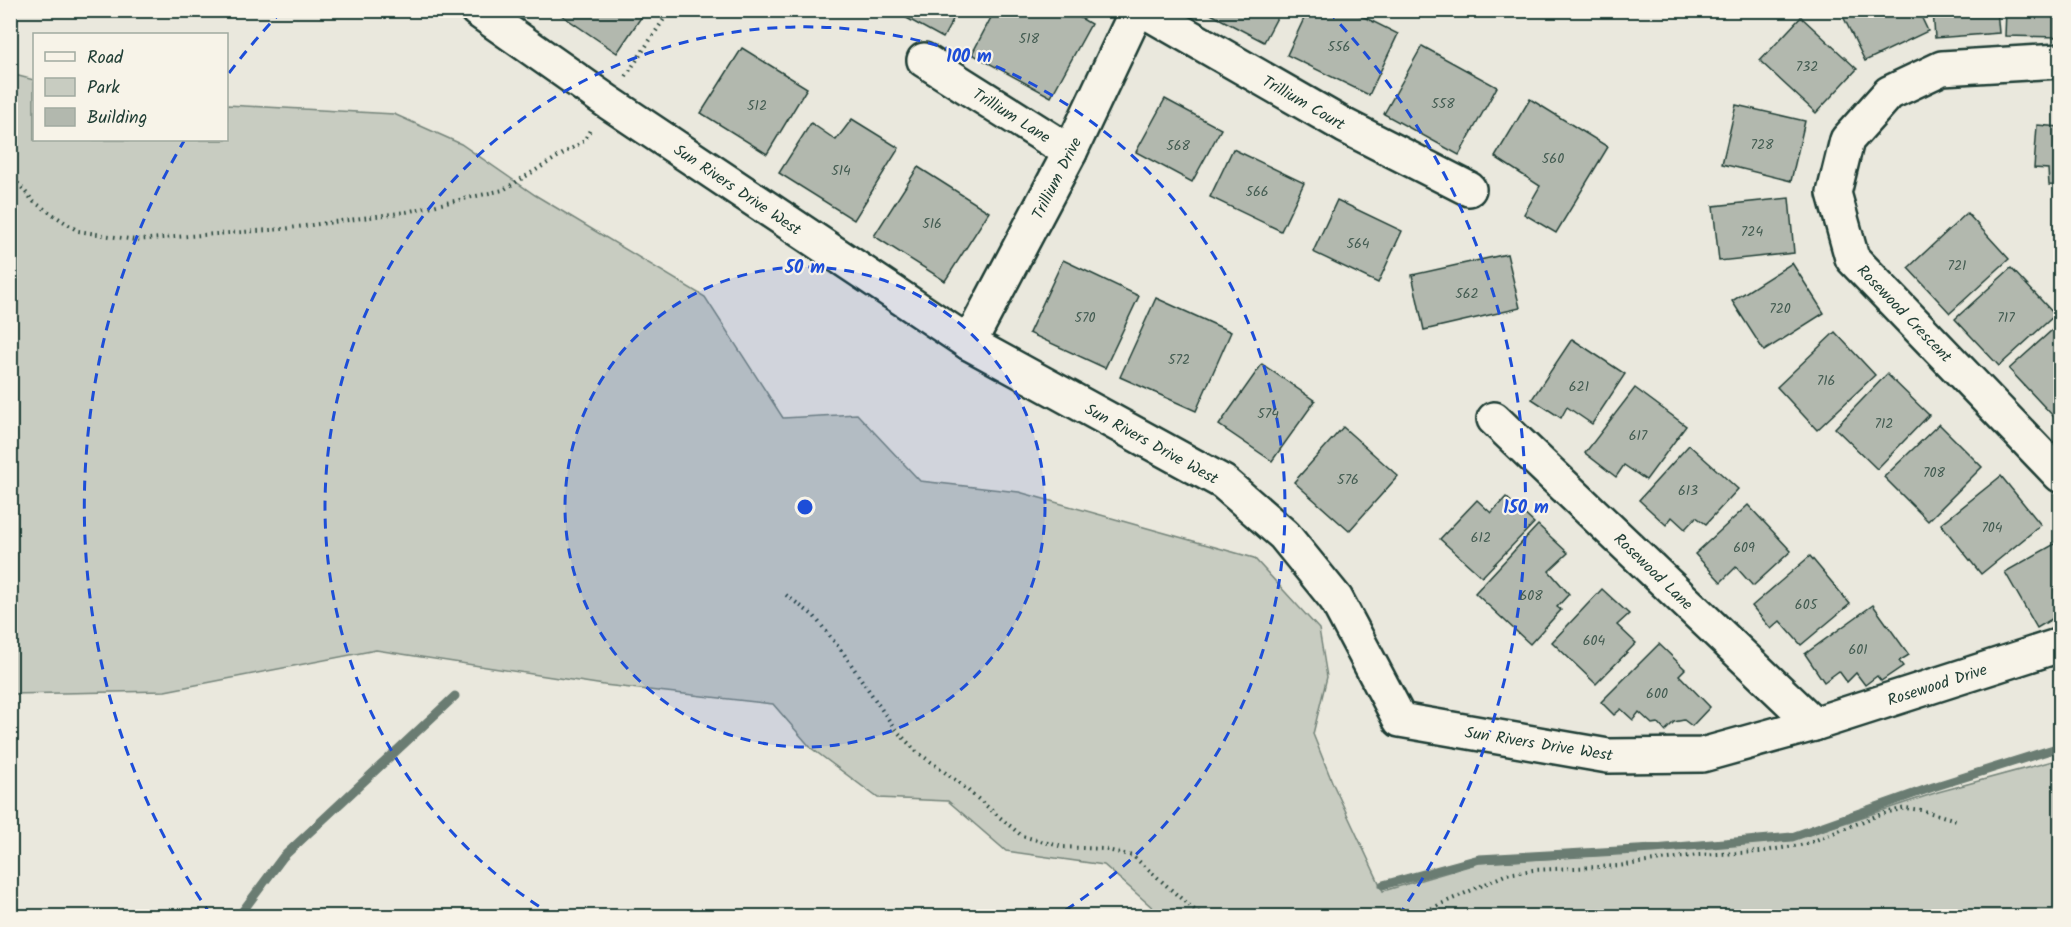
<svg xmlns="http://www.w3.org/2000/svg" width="2071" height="927" viewBox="0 0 2071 927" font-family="Kalam,sans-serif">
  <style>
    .green { fill: #c8ccc1; stroke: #74847a; stroke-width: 1.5 }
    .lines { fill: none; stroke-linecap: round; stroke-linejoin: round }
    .stream { stroke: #6a7c72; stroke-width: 9 }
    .building { fill: #b2b8ae; stroke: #1f3d34; stroke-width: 1.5 }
    .minor-casing { stroke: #1f3d34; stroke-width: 38 }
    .path { stroke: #1f3d34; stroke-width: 4; stroke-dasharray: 1.5 4.5; stroke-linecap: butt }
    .minor { stroke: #f7f3e8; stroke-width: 33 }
    .ring { fill: none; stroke: #1d4ed8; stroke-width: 3; stroke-dasharray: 10 8 }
    .labels { text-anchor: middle; stroke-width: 4.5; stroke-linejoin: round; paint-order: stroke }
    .number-label { font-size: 14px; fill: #445c52 }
    .street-label { font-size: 16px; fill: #1f3d34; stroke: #f7f3e8 }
    .centre { fill: #1d4ed8; stroke: #f7f3e8; stroke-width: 3 }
    .ring-label { font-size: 18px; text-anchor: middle; font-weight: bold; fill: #1d4ed8; stroke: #f7f3e8; stroke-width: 4.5; stroke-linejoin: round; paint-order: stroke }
  </style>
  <rect width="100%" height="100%" fill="#eae8dd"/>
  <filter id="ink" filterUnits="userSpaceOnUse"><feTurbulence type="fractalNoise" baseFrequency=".0167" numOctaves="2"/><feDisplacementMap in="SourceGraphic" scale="12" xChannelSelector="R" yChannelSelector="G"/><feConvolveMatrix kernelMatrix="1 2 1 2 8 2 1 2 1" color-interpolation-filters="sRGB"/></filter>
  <g filter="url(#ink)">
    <path class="green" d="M11 74 34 80V140H226L227 105 394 114 461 144 535 195 705 297 783 418 857 414 920 481 1019 492 1254 558 1319 629 1327 677 1313 734 1333 784 1383 891 1479 863 1652 852 1793 840 1938 792 2060 759V916H1162L1104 865 1006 851 948 801 878 798 811 748 773 704 604 685 376 650 165 691 11 694Z"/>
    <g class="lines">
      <g class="stream">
        <path d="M1383 885 1479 859 1654 849 1792 837 1933 787 2060 747"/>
        <path d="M239 916 283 857 455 696"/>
      </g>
    </g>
    <g class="building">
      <path d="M554 10H646L617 53Z"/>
      <path d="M892 10H958L943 38Z"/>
      <path d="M995 10H1067L1091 24 1051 97 972 54Z"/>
      <path d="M1203 10H1281L1264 42Z"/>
      <path d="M1308 10H1350L1398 34 1369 95 1287 55Z"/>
      <path d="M1840 10H1918L1928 31 1865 61Z"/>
      <path d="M1933 10H1997L1999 33 1935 38Z"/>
      <path d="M2006 10H2060V37L2005 36Z"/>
      <path d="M1801 17 1857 69 1816 113 1760 61Z"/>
      <path d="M1422 46 1497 87 1459 155 1384 114Z"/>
      <path d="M742 48 807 88 767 154 701 113Z"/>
      <path d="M1165 99 1221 129 1192 182 1136 152Z"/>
      <path d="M1530 99 1608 147 1556 233 1524 214 1540 186 1495 157Z"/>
      <path d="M1736 105 1805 121 1791 181 1722 164Z"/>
      <path d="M852 119 899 148 854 220 779 173 811 123 836 140Z"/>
      <path d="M2037 125 2060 127V186L2049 185 2048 169 2034 168Z"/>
      <path d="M1233 149 1304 183 1281 231 1210 197Z"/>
      <path d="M918 167 989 212 945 281 874 236Z"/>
      <path d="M1789 198 1794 253 1719 261 1713 206Z"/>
      <path d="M1337 200 1402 231 1378 283 1313 252Z"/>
      <path d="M1967 213 2009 259 1950 313 1908 268Z"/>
      <path d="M1507 254 1520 308 1424 330 1412 275Z"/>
      <path d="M1063 260 1139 296 1105 368 1029 333Z"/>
      <path d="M1792 263 1824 313 1764 351 1732 301Z"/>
      <path d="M2011 268 2055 315 1999 366 1955 319Z"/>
      <path d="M1156 298 1231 332 1196 411 1120 377Z"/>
      <path d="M2060 323V411L2054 417 2009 369Z"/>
      <path d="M1835 332 1875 375 1817 430 1777 387Z"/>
      <path d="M1572 339 1625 374 1592 424 1567 407 1561 418 1532 399Z"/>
      <path d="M1262 364 1315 401 1272 461 1219 425Z"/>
      <path d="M1887 374 1929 415 1877 469 1835 428Z"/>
      <path d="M1635 388 1686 426 1646 480 1624 465 1616 477 1585 453Z"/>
      <path d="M1939 424 1982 467 1928 521 1884 477Z"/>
      <path d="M1343 427 1398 476 1349 531 1294 482Z"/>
      <path d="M1689 445 1738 489 1706 524 1696 517 1685 529 1672 517 1666 525 1639 500Z"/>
      <path d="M2001 476 2041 525 1981 574 1941 524Z"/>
      <path d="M1506 497 1534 523 1482 577 1440 539 1477 500 1491 513Z"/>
      <path d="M1748 505 1791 551 1753 586 1736 567 1721 582 1695 554Z"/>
      <path d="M1538 525 1568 553 1549 571 1569 594 1557 607 1561 610 1530 644 1475 593Z"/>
      <path d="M2060 541V614L2037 628 2005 572Z"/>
      <path d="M1810 556 1850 604 1801 645 1780 621 1771 629 1752 606Z"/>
      <path d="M1602 589 1629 614 1617 625 1636 643 1596 684 1552 642Z"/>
      <path d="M1873 605 1909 655 1899 661 1903 666 1881 681 1877 676 1865 685 1856 673 1847 682 1839 671 1824 682 1805 654Z"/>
      <path d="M1659 644 1685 669 1679 675 1710 707 1692 726 1684 720 1674 722 1665 731 1658 723 1652 724 1639 712 1633 720 1621 709 1614 715 1601 702Z"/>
    </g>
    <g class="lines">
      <g class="minor-casing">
        <g id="minor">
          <path d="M477 10 608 102 969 343 1223 482 1284 535 1336 599 1400 720 1608 756 1702 755 1814 724 2060 645"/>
          <path d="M1143 10 1345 126 1469 189"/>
          <path d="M924 60 1070 152"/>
          <path d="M2060 61 1942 68 1889 93 1847 140 1834 193 1852 258 2060 475"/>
          <path d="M969 343 1070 152 1137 10"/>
          <path d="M1494 419 1814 724"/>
        </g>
      </g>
      <g class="path">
        <path d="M626 76 670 10"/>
        <path d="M10 174 34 202 78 231 135 240 283 229 406 212 503 190 584 141 590 130"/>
        <path d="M786 595 814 616 844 654 895 729 916 751 958 782 1022 836 1063 847 1103 849 1133 856 1201 916"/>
        <path d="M1415 916 1507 874 1533 870 1618 866 1698 855 1759 852 1806 844 1881 814 1905 808 1921 810 1956 820"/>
      </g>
      <use href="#minor" class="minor"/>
    </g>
  </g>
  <circle cx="805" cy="507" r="240" fill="#1d4ed8" fill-opacity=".12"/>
  <g class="ring">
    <circle cx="805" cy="507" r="240"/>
    <path d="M554 916A480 480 0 1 1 1056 916"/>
    <path d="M211 915A721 721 0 0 1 184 141M229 73A721 721 0 0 1 282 11M1328 11A721 721 0 0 1 1399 915"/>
  </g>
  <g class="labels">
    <g class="number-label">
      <text x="1029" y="43">518</text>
      <text x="1339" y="51">556</text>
      <text x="1807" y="71">732</text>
      <text x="1443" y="108">558</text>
      <text x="757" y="110">512</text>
      <text x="1762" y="149">728</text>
      <text x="1178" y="150">568</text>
      <text x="1553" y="163">560</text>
      <text x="841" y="175">514</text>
      <text x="1257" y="196">566</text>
      <text x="932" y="228">516</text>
      <text x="1752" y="236">724</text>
      <text x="1358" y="248">564</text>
      <text x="1957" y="270">721</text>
      <text x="1467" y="298">562</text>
      <text x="1780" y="313">720</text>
      <text x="1085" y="322">570</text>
      <text x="2006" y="322">717</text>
      <text x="1179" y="364">572</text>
      <text x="1826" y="385">716</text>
      <text x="1579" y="391">621</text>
      <text x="1268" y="418">574</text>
      <text x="1884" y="428">712</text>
      <text x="1638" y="440">617</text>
      <text x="1934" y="477">708</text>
      <text x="1348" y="484">576</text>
      <text x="1688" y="495">613</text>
      <text x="1992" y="532">704</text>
      <text x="1481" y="542">612</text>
      <text x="1744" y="552">609</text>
      <text x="1531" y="600">608</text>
      <text x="1806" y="609">605</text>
      <text x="1594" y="645">604</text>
      <text x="1858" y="654">601</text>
      <text x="1657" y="698">600</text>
    </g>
    <g class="street-label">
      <text transform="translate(1304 102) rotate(30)" y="6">Trillium Court</text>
      <text transform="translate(1012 115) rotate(32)" y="6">Trillium Lane</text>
      <text transform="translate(1056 178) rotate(-63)" y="6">Trillium Drive</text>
      <text transform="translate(738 189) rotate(34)" y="6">Sun Rivers Drive West</text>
      <text transform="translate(1905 313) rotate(46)" y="6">Rosewood Crescent</text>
      <text transform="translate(1152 443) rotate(29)" y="6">Sun Rivers Drive West</text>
      <text transform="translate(1654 571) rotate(44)" y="6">Rosewood Lane</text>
      <text transform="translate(1937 684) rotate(-18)" y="6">Rosewood Drive</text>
      <text transform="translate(1539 743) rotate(9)" y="6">Sun Rivers Drive West</text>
    </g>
  </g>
  <circle cx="805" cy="507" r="9" class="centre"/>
  <g class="ring-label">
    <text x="969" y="62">100 m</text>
    <text x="805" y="273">50 m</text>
    <text x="1526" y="513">150 m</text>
  </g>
  <rect width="2071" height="927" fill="none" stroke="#f7f3e8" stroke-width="36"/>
  <rect x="18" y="18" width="2035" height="891" fill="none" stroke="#1f3d34" stroke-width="2" filter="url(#ink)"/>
  <rect x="33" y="33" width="195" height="108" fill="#f7f3e8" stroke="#a1aaa0" stroke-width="1.5"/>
  <rect x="45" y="52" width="30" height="9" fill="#f7f3e8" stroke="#a1aaa0" stroke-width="1.5"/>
  <text x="87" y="63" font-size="18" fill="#1f3d34">Road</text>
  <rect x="45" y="78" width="30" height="18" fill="#c8ccc1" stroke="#a1aaa0" stroke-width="1.5"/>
  <text x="87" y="93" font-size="18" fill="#1f3d34">Park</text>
  <rect x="45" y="108" width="30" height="18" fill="#b2b8ae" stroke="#a1aaa0" stroke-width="1.5"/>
  <text x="87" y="123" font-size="18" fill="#1f3d34">Building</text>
</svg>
